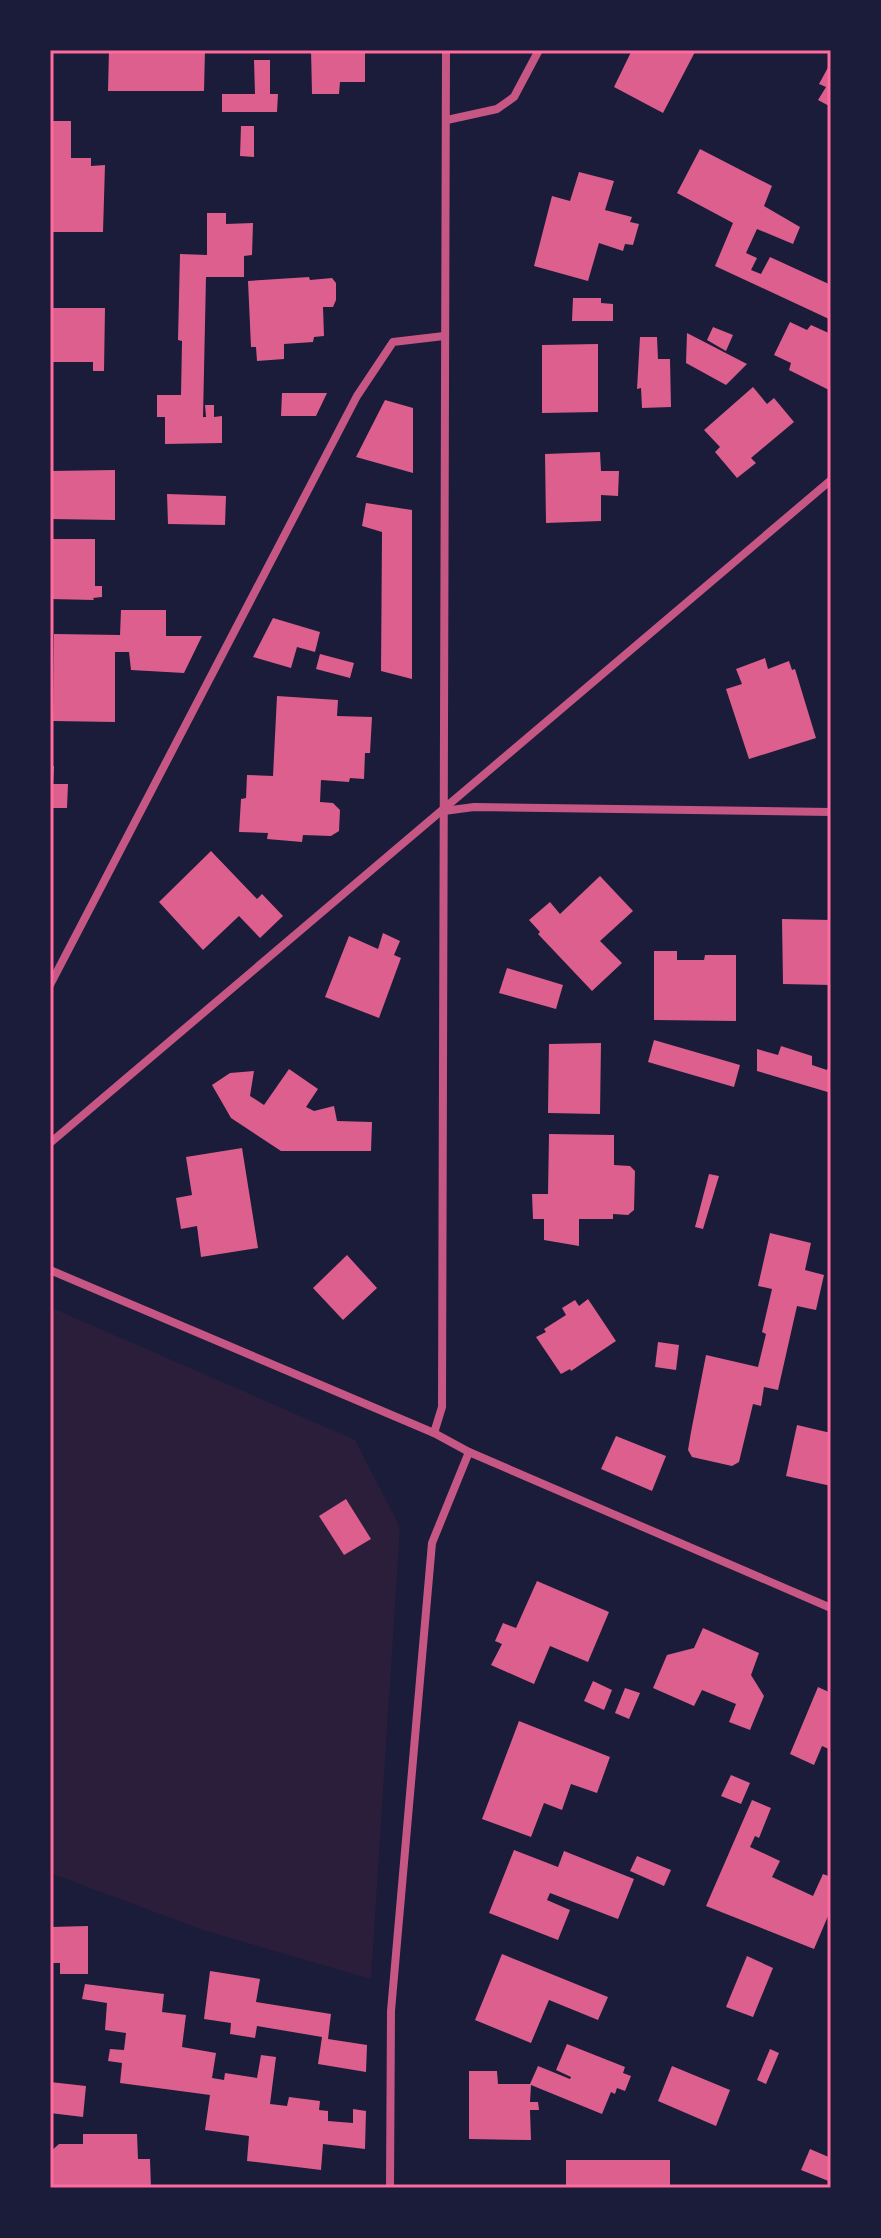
<svg xmlns="http://www.w3.org/2000/svg" width="881" height="2238" viewBox="0 0 881 2238" font-family="'Roboto Serif',serif">
  <style>
    .green { fill: #2a1e3b }
    .building { fill: #dd5f8e }
    .lines { fill: none; stroke-linecap: round; stroke-linejoin: round }
    .minor { stroke: #c65784; stroke-width: 8 }
    .neatline { fill: none; stroke: #ff6b9d; stroke-width: 3 }
  </style>
  <rect width="100%" height="100%" fill="#1b1b3a"/>
  <path class="green" d="M50 1307 355 1440 400 1527 371 1979 203 1930 50 1873Z"/>
  <g class="building">
    <path d="M109 50H205L204 91H108Z"/>
    <path d="M311 50H365V82H340L339 94H312Z"/>
    <path d="M632 50H696L663 113 614 87Z"/>
    <path d="M254 60H270V94H278L277 112H222V94H255Z"/>
    <path d="M831 62V107L818 100 826 87 819 84Z"/>
    <path d="M50 121H71V158H91V166L105 165 103 232H50Z"/>
    <path d="M241 126H254V157L240 156Z"/>
    <path d="M700 149 772 186 764 206 800 227 793 244 757 229 746 253 757 258 751 270 761 274 770 257 831 285 829 319 715 266 733 223 677 193Z"/>
    <path d="M579 172 614 181 605 210 632 217 630 222 639 224 633 245 625 244 623 251 599 243 588 281 534 266 552 196 570 201Z"/>
    <path d="M207 213H226V224L253 223 252 255 244 256V277H206L203 417H206L205 405H214V417L222 416V443L165 444V417H157V395H181L182 341 178 340 180 254 207 255Z"/>
    <path d="M309 277 310 280 332 278 336 283V300L333 307H323L324 336 314 337 313 342 284 344V359L257 361 256 347H251L248 281Z"/>
    <path d="M573 298H601V303L613 304V321H572Z"/>
    <path d="M50 308H105L104 371H93V362H50Z"/>
    <path d="M790 322 807 330 811 325 831 334V391L789 370 791 363 774 355Z"/>
    <path d="M713 327 733 335 726 351 707 340Z"/>
    <path d="M687 333 747 364 726 385 686 363Z"/>
    <path d="M640 337H657L658 359H670L671 407 642 408 641 388 637 389Z"/>
    <path d="M598 344V412L542 413V345Z"/>
    <path d="M753 387 767 404 774 398 794 422 751 458 756 463 737 478 715 452 720 447 704 430Z"/>
    <path d="M282 393H327L316 416H281Z"/>
    <path d="M385 400 413 408V473L356 457Z"/>
    <path d="M600 452 601 471H619L618 496 601 495V521L546 523 545 454Z"/>
    <path d="M115 470V520L50 519V471Z"/>
    <path d="M167 494 226 496 225 525 168 524Z"/>
    <path d="M366 503 412 510V679L381 671 382 532 362 526Z"/>
    <path d="M50 539H95V586H102V597L93 598 94 600 50 599Z"/>
    <path d="M121 610H166V636H202L184 673 131 670 129 652H115V722L53 721 54 634 120 635Z"/>
    <path d="M273 618 320 632 315 652 297 647 291 668 253 657Z"/>
    <path d="M320 654 354 663 350 678 316 669Z"/>
    <path d="M765 658 768 669 789 661 792 670 795 669 816 738 749 759 726 689 742 684 736 669Z"/>
    <path d="M277 696 338 700 337 716 372 717 370 753H365L364 779 350 778 349 782 321 780 320 802 333 803 340 810 339 831 331 836 303 835 302 842 267 839 268 833 239 832 241 799 246 798 247 775 273 776Z"/>
    <path d="M50 766H54L53 784H68L67 808H53V829H50Z"/>
    <path d="M211 851 257 899 262 894 283 916 260 938 239 916 203 950 159 902Z"/>
    <path d="M600 876 633 911 600 941 622 963 592 991 538 934 540 932 529 920 550 902 560 914Z"/>
    <path d="M782 919 831 920V985L783 984Z"/>
    <path d="M383 933 400 941 394 955 401 958 379 1018 325 997 349 936 378 949Z"/>
    <path d="M654 951H677V960H704L705 955H736V1021L654 1020Z"/>
    <path d="M507 968 563 985 556 1009 499 993Z"/>
    <path d="M654 1040 740 1065 734 1087 648 1062Z"/>
    <path d="M601 1043 600 1114 548 1113 549 1044Z"/>
    <path d="M781 1046 812 1056V1065L827 1070 831 1060V1093L757 1071V1049L778 1055Z"/>
    <path d="M289 1069 318 1089 306 1107 314 1111 334 1106 337 1121 372 1122 371 1151H281L231 1118 212 1085 230 1073 254 1071 250 1096 264 1105Z"/>
    <path d="M549 1134 614 1135V1165L630 1166 635 1171 634 1210 628 1215 613 1214V1219H579V1246L544 1240V1219H533L532 1194H548Z"/>
    <path d="M242 1148 258 1248 201 1257 197 1226 181 1229 176 1198 192 1195 186 1157Z"/>
    <path d="M709 1174 719 1176 703 1229 695 1227Z"/>
    <path d="M770 1233 811 1243 805 1270 824 1275 816 1310 797 1306 778 1390 764 1387 761 1406 753 1404 739 1462 732 1466 692 1457 688 1450 691 1432 706 1355 758 1367 766 1334 762 1332 772 1289 758 1286Z"/>
    <path d="M347 1255 377 1288 343 1320 313 1288Z"/>
    <path d="M588 1299 616 1341 571 1371 570 1369 561 1374 536 1337 546 1332 544 1329 566 1315 562 1308 575 1300 579 1306Z"/>
    <path d="M658 1342 679 1345 676 1370 655 1367Z"/>
    <path d="M797 1425 831 1433V1486L786 1476Z"/>
    <path d="M616 1436 666 1456 652 1491 601 1469Z"/>
    <path d="M346 1499 371 1539 344 1555 319 1516Z"/>
    <path d="M537 1581 609 1612 588 1662 550 1646 534 1684 491 1665 502 1644 495 1641 503 1623 516 1628Z"/>
    <path d="M703 1628 759 1653 751 1675 764 1696 750 1730 729 1722 736 1704 702 1690 694 1706 653 1688 667 1655 694 1648Z"/>
    <path d="M593 1681 612 1690 604 1710 584 1701Z"/>
    <path d="M818 1687 831 1693V1750L822 1746 814 1765 790 1754Z"/>
    <path d="M625 1688 640 1693 629 1719 615 1713Z"/>
    <path d="M519 1721 610 1757 597 1793 571 1784 562 1810 544 1803 531 1837 482 1819Z"/>
    <path d="M731 1775 750 1783 741 1804 721 1796Z"/>
    <path d="M752 1800 771 1808 759 1838 755 1836 750 1847 780 1861 772 1877 813 1896 823 1874 831 1877V1909L814 1949 706 1906Z"/>
    <path d="M514 1850 558 1867 564 1851 634 1879 618 1919 550 1893 547 1900 570 1910 558 1940 489 1913Z"/>
    <path d="M637 1856 671 1870 664 1886 630 1871Z"/>
    <path d="M88 1926V1974H60V1963H50V1927Z"/>
    <path d="M502 1954 608 1997 598 2020 549 2000 531 2043 475 2020Z"/>
    <path d="M747 1956 773 1968 753 2017 726 2007Z"/>
    <path d="M210 1971 260 1979 256 2002 331 2014 328 2039 367 2045 366 2072 318 2064 322 2037 257 2026 255 2038 230 2034 231 2023 204 2019Z"/>
    <path d="M85 1984 164 1994 162 2012 186 2015 182 2047 216 2053 212 2078 224 2080 225 2073 257 2078 261 2055 276 2057 270 2104 287 2106 289 2097 320 2101 319 2110 328 2111V2121L353 2123V2109L366 2111 365 2149 323 2144 321 2170 247 2161 249 2136 205 2130 210 2095 120 2083 122 2063 108 2061 110 2049 124 2050 126 2033 105 2030 107 2003 82 1999Z"/>
    <path d="M567 2044 625 2067 623 2073 631 2076 625 2091 617 2088 615 2094 611 2092 602 2114 531 2085 530 2102H538L539 2110H530L531 2140 469 2139V2071H497L498 2084H530L538 2066 570 2079 571 2077 556 2070Z"/>
    <path d="M770 2049 779 2053 766 2084 757 2080Z"/>
    <path d="M672 2066 730 2090 716 2126 658 2101Z"/>
    <path d="M50 2082 86 2086 83 2117 50 2113Z"/>
    <path d="M83 2134H137L138 2159H150L151 2188H50V2152L59 2144H83Z"/>
    <path d="M810 2149 831 2158V2182L801 2170Z"/>
    <rect x="566" y="2160" width="104" height="28"/>
  </g>
  <g class="lines">
    <g class="minor">
      <path d="M447 120 497 109 514 97 539 50"/>
      <path d="M444 811 474 807 831 812"/>
      <path d="M50 985 357 396 393 342 444 336"/>
      <path d="M50 1143 831 480"/>
      <path d="M50 1270 434 1433 469 1452 831 1608"/>
      <path d="M434 1433 442 1407 446 50"/>
      <path d="M390 2188 391 2011 432 1543 469 1452"/>
    </g>
  </g>
  <rect width="881" height="2238" fill="none" stroke="#1b1b3a" stroke-width="104"/>
  <rect x="52" y="52" width="777" height="2134" class="neatline"/>
</svg>
